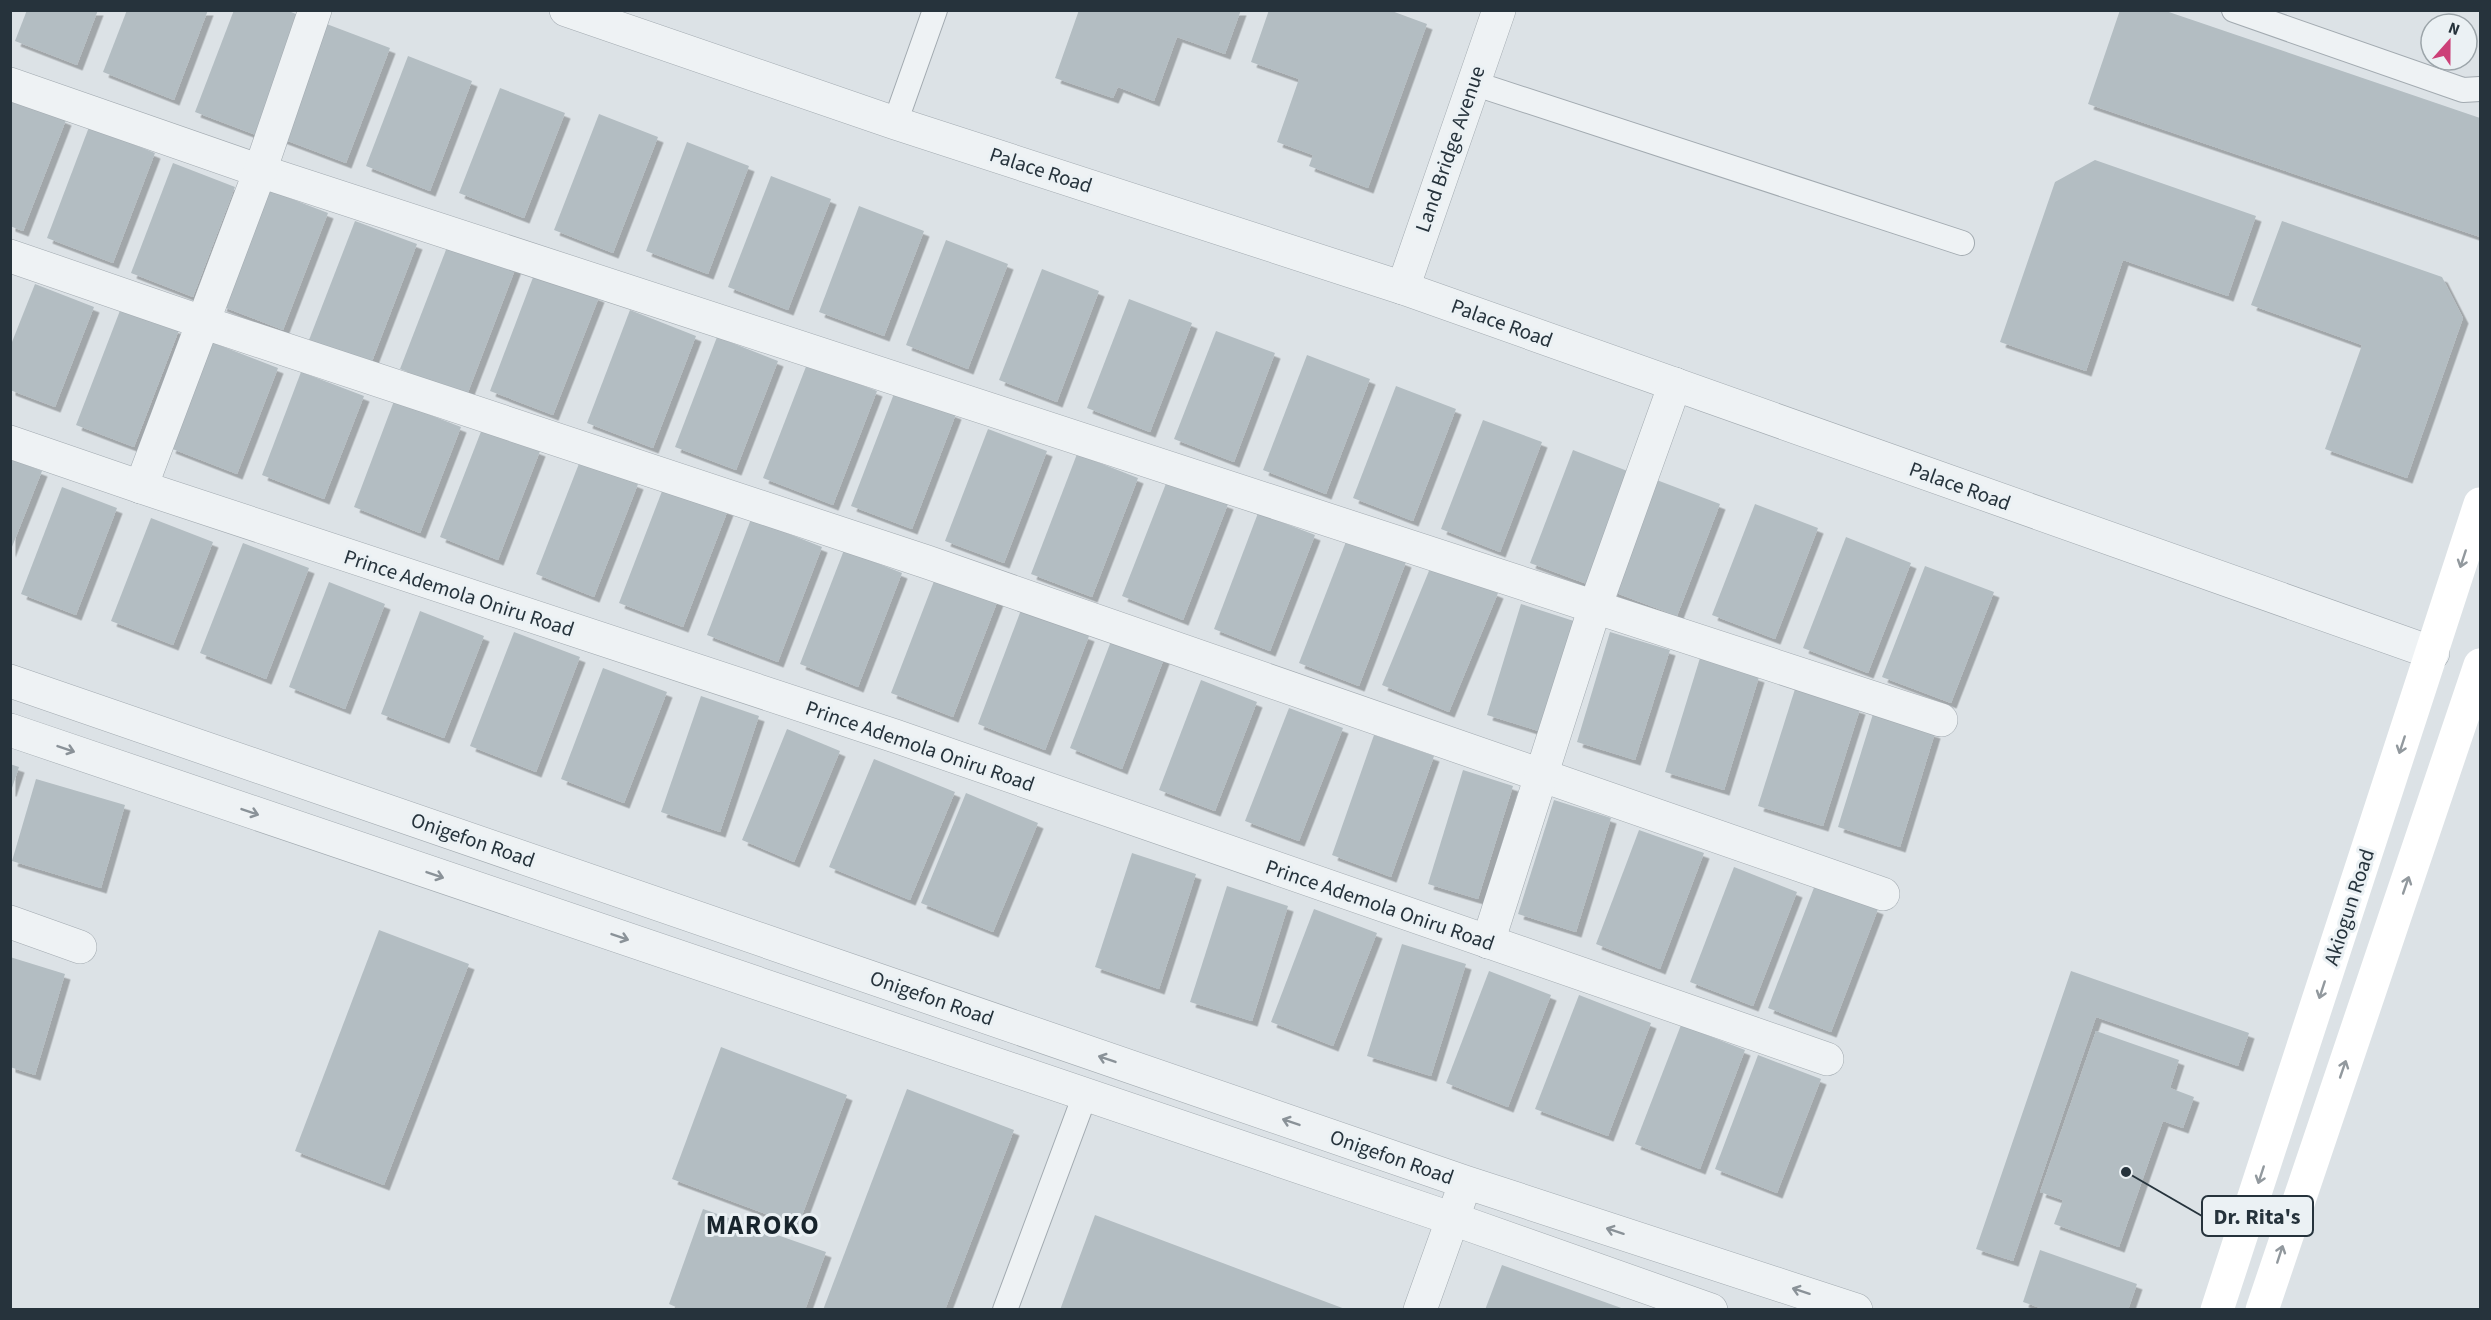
<svg xmlns="http://www.w3.org/2000/svg" width="2491" height="1320" viewBox="0 0 2491 1320" font-family="'Source Sans 3',sans-serif">
  <style>
    .building { fill: #b3bdc2; filter: url(#shadow) }
    .lines { fill: none; stroke-linecap: round; stroke-linejoin: round }
    .lane-casing { stroke: #a2aab0; stroke-width: 26 }
    .street-casing { stroke: #a2aab0; stroke-width: 34 }
    .lane { stroke: #eef2f4; stroke-width: 24 }
    .street { stroke: #eef2f4; stroke-width: 33 }
    .secondary { stroke: #fff; stroke-width: 33 }
    .oneway { stroke: #92999e }
    .oneway2 { stroke: #8a9298 }
    .labels { text-anchor: middle; stroke-width: 6; stroke-linejoin: round; paint-order: stroke }
    .street-label { font-size: 21px; fill: #26333c; stroke: #ebf1f4 }
    .district-label { font-size: 27px; font-weight: bold; letter-spacing: 1.5px; fill: #18242c; stroke: #ebf1f4 }
    .leader { fill: none; stroke: #26333c; stroke-width: 2 }
    .callout-dot { fill: #26333c; stroke: #ebf1f4; stroke-width: 2 }
    .callout { fill: #ebf1f4; stroke: #26333c; stroke-width: 2 }
    .callout-label { font-size: 22px; text-anchor: middle; font-weight: bold; fill: #26333c }
  </style>
  <defs>
    <filter id="shadow"><feDropShadow dx="5.5" dy="5.5" stdDeviation="0" flood-color="#0004"/></filter>
  </defs>
  <rect width="100%" height="100%" fill="#dce2e6"/>
  <g class="building">
    <path d="M27 10H98L77 65 15 41Z"/>
    <path d="M127 10H208L174 100 103 72Z"/>
    <path d="M234 10H286L301 16 256 135 195 112Z"/>
    <path d="M1079 10H1241L1225 54 1177 37 1154 101 1118 87 1113 98 1055 78Z"/>
    <path d="M1269 10H1389L1427 24 1368 188 1309 166 1313 155 1277 142 1299 79 1251 62Z"/>
    <path d="M2120 10H2163L2480 118V237L2088 104Z"/>
    <path d="M324 23 390 48 346 163 280 138Z"/>
    <path d="M408 56 472 81 430 191 366 166Z"/>
    <path d="M500 88 565 113 524 218 459 193Z"/>
    <path d="M10 98 66 120 23 231 10 226Z"/>
    <path d="M599 114 658 137 613 253 554 230Z"/>
    <path d="M89 127 155 153 113 263 47 238Z"/>
    <path d="M687 142 749 166 708 274 646 251Z"/>
    <path d="M2095 160 2256 216 2228 296 2123 260 2086 371 2000 342 2055 182Z"/>
    <path d="M173 163 235 187 193 297 131 273Z"/>
    <path d="M771 176 831 199 788 310 728 287Z"/>
    <path d="M266 189 328 213 283 330 221 306Z"/>
    <path d="M859 206 924 231 884 336 819 312Z"/>
    <path d="M355 221 417 244 371 364 309 340Z"/>
    <path d="M2282 221 2442 277 2463 318 2407 478 2325 449 2362 345 2251 305Z"/>
    <path d="M946 240 1008 264 968 369 906 345Z"/>
    <path d="M449 242 516 267 467 395 400 369Z"/>
    <path d="M1042 269 1099 291 1057 402 999 380Z"/>
    <path d="M535 272 599 297 553 415 490 391Z"/>
    <path d="M35 284 94 307 55 407 10 390V347Z"/>
    <path d="M1129 299 1192 323 1150 432 1087 408Z"/>
    <path d="M121 308 179 330 134 447 76 425Z"/>
    <path d="M630 310 696 336 653 448 587 423Z"/>
    <path d="M1216 331 1275 353 1234 462 1174 439Z"/>
    <path d="M717 337 778 361 736 470 675 447Z"/>
    <path d="M211 342 278 368 237 474 170 448Z"/>
    <path d="M1307 355 1370 379 1326 494 1263 470Z"/>
    <path d="M807 364 877 391 833 505 763 478Z"/>
    <path d="M301 372 364 396 324 499 262 475Z"/>
    <path d="M1396 386 1456 409 1413 521 1353 498Z"/>
    <path d="M895 391 956 414 912 529 851 506Z"/>
    <path d="M394 401 461 427 420 533 354 507Z"/>
    <path d="M1483 420 1542 442 1500 552 1441 529Z"/>
    <path d="M482 429 540 451 498 560 440 537Z"/>
    <path d="M988 429 1047 451 1004 563 945 541Z"/>
    <path d="M1573 450 1630 472 1587 584 1530 563Z"/>
    <path d="M1077 454 1138 478 1092 597 1031 574Z"/>
    <path d="M10 459 42 471 10 552Z"/>
    <path d="M580 461 638 484 594 597 536 574Z"/>
    <path d="M1654 479 1720 504 1677 616 1611 591Z"/>
    <path d="M1167 481 1228 504 1183 620 1122 596Z"/>
    <path d="M664 486 728 510 683 627 619 603Z"/>
    <path d="M62 487 117 508 76 615 21 594Z"/>
    <path d="M1755 504 1818 528 1775 639 1712 615Z"/>
    <path d="M1258 513 1315 535 1270 651 1214 629Z"/>
    <path d="M151 518 213 542 173 645 111 621Z"/>
    <path d="M751 519 822 547 778 662 707 635Z"/>
    <path d="M1846 537 1911 563 1868 673 1803 648Z"/>
    <path d="M1347 539 1406 562 1359 686 1299 663Z"/>
    <path d="M243 543 309 568 266 679 200 653Z"/>
    <path d="M844 550 902 573 858 687 800 664Z"/>
    <path d="M1431 566 1498 593 1449 712 1382 685Z"/>
    <path d="M1925 566 1994 592 1951 703 1882 677Z"/>
    <path d="M936 576 998 600 953 717 891 693Z"/>
    <path d="M329 582 385 604 345 709 289 687Z"/>
    <path d="M1521 604 1580 623 1545 733 1487 715Z"/>
    <path d="M1021 610 1089 636 1045 750 978 724Z"/>
    <path d="M420 611 484 636 444 738 381 714Z"/>
    <path d="M514 632 580 657 536 772 470 746Z"/>
    <path d="M1610 632 1670 650 1635 760 1577 742Z"/>
    <path d="M1113 636 1165 656 1122 769 1070 748Z"/>
    <path d="M1700 658 1759 677 1724 790 1665 772Z"/>
    <path d="M603 668 667 692 624 803 561 779Z"/>
    <path d="M1201 680 1257 702 1215 811 1159 790Z"/>
    <path d="M1795 689 1860 709 1823 826 1758 806Z"/>
    <path d="M701 696 759 716 720 832 661 812Z"/>
    <path d="M1289 708 1343 728 1299 841 1245 821Z"/>
    <path d="M1873 714 1935 733 1900 847 1838 827Z"/>
    <path d="M787 729 840 751 794 862 742 840Z"/>
    <path d="M1374 735 1434 756 1391 877 1332 855Z"/>
    <path d="M874 759 955 792 910 900 829 867Z"/>
    <path d="M10 764 19 767 11 791H10Z"/>
    <path d="M1463 770 1513 786 1478 899 1428 884Z"/>
    <path d="M36 779 125 805 101 888 12 861Z"/>
    <path d="M966 793 1038 823 993 932 921 903Z"/>
    <path d="M1554 800 1611 818 1576 932 1518 914Z"/>
    <path d="M1639 830 1704 853 1660 969 1596 944Z"/>
    <path d="M1132 853 1196 874 1159 989 1095 967Z"/>
    <path d="M1734 867 1797 892 1753 1006 1690 982Z"/>
    <path d="M1815 885 1878 909 1831 1032 1768 1008Z"/>
    <path d="M1227 886 1288 906 1252 1021 1190 1002Z"/>
    <path d="M1314 909 1377 933 1333 1046 1271 1022Z"/>
    <path d="M379 930 469 964 384 1185 295 1151Z"/>
    <path d="M1402 944 1466 964 1431 1076 1367 1056Z"/>
    <path d="M10 957 65 974 35 1075 10 1067Z"/>
    <path d="M1489 971 1551 995 1508 1107 1446 1083Z"/>
    <path d="M2071 971 2249 1033 2238 1066 2096 1017 2013 1261 1976 1249Z"/>
    <path d="M1579 995 1651 1023 1608 1136 1535 1109Z"/>
    <path d="M1681 1025 1745 1050 1700 1169 1635 1144Z"/>
    <path d="M2096 1031 2179 1060 2170 1088 2194 1097 2183 1128 2163 1121 2119 1247 2054 1224 2063 1200 2040 1192Z"/>
    <path d="M721 1047 847 1095 798 1226 672 1179Z"/>
    <path d="M1758 1055 1821 1079 1777 1193 1715 1169Z"/>
    <path d="M907 1089 1014 1130 945 1310H823Z"/>
    <path d="M703 1209 826 1252 805 1310H683L669 1304Z"/>
    <path d="M1095 1215 1345 1309V1310H1060Z"/>
    <path d="M2040 1250 2137 1284 2128 1310H2046L2023 1302Z"/>
    <path d="M1502 1265 1624 1309V1310H1485Z"/>
  </g>
  <g class="lines">
    <g class="lane-casing">
      <g id="lane">
        <path d="M2234 10 2463 90 2480 89"/>
        <path d="M1473 83 1962 243"/>
        <path d="M895 123 935 10"/>
        <path d="M1005 1310 1085 1095"/>
      </g>
    </g>
    <g class="street-casing">
      <g id="street">
        <path d="M566 10 895 123 1403 288 2433 653"/>
        <path d="M10 84 260 171 1941 720"/>
        <path d="M10 256 202 322 927 562 1883 894"/>
        <path d="M1403 288 1499 10"/>
        <path d="M10 442 141 487 895 736 1827 1059"/>
        <path d="M141 487 260 171 315 10"/>
        <path d="M10 681 1465 1182 1856 1310"/>
        <path d="M10 730 1453 1219 1711 1310"/>
        <path d="M10 922 80 947"/>
        <path d="M1488 942 1595 607 1675 384"/>
        <path d="M1420 1310 1460 1198"/>
      </g>
    </g>
    <use href="#lane" class="lane"/>
    <use href="#street" class="street"/>
    <g class="secondary">
      <path d="M2217 1310 2480 504"/>
      <path d="M2262 1310 2480 665"/>
    </g>
  </g>
  <defs><path id="oneway-shaft" d="M-6 0H5M1.5-3L5.5 0L1.5 3" fill="none" stroke-width="1.6" stroke-linecap="round" stroke-linejoin="round" transform="scale(1.5)"/></defs>
  <g class="oneway">
    <use href="#oneway-shaft" transform="translate(2463 559) rotate(108)"/>
    <use href="#oneway-shaft" transform="translate(2402 745) rotate(108)"/>
    <use href="#oneway-shaft" transform="translate(2406 885) rotate(-71)"/>
    <use href="#oneway-shaft" transform="translate(2322 990) rotate(108)"/>
    <use href="#oneway-shaft" transform="translate(2343 1069) rotate(-71)"/>
    <use href="#oneway-shaft" transform="translate(2261 1175) rotate(108)"/>
    <use href="#oneway-shaft" transform="translate(2280 1254) rotate(-72)"/>
  </g>
  <g class="oneway2">
    <use href="#oneway-shaft" transform="translate(66 749) rotate(19)"/>
    <use href="#oneway-shaft" transform="translate(250 812) rotate(19)"/>
    <use href="#oneway-shaft" transform="translate(435 875) rotate(19)"/>
    <use href="#oneway-shaft" transform="translate(620 937) rotate(19)"/>
    <use href="#oneway-shaft" transform="translate(1107 1059) rotate(-161)"/>
    <use href="#oneway-shaft" transform="translate(1291 1122) rotate(-161)"/>
    <use href="#oneway-shaft" transform="translate(1615 1231) rotate(-162)"/>
    <use href="#oneway-shaft" transform="translate(1801 1291) rotate(-162)"/>
  </g>
  <g class="labels">
    <g class="street-label">
      <text transform="translate(1450 149) rotate(-71)" y="7">Land Bridge Avenue</text>
      <text transform="translate(1041 170) rotate(18)" y="7">Palace Road</text>
      <text transform="translate(1502 323) rotate(20)" y="7">Palace Road</text>
      <text transform="translate(1960 486) rotate(20)" y="7">Palace Road</text>
      <text transform="translate(459 593) rotate(18)" y="7">Prince Ademola Oniru Road</text>
      <text transform="translate(920 746) rotate(19)" y="7">Prince Ademola Oniru Road</text>
      <text transform="translate(473 840) rotate(19)" y="7">Onigefon Road</text>
      <text transform="translate(1380 905) rotate(19)" y="7">Prince Ademola Oniru Road</text>
      <text transform="translate(2349 907) rotate(-72)" y="7">Akiogun Road</text>
      <text transform="translate(932 998) rotate(19)" y="7">Onigefon Road</text>
      <text transform="translate(1392 1157) rotate(19)" y="7">Onigefon Road</text>
    </g>
    <g class="district-label">
      <text x="763" y="1234">MAROKO</text>
    </g>
  </g>
  <path class="leader" d="M2126 1172L2202 1216"/>
  <circle class="callout-dot" cx="2126" cy="1172" r="6"/>
  <rect class="callout" x="2202" y="1196" width="111" height="40" rx="6"/>
  <g class="callout-label">
    <text x="2257" y="1224">Dr. Rita's</text>
  </g>
  <rect width="2491" height="1320" fill="none" stroke="#26333c" stroke-width="24"/>
  <g transform="translate(2449 42) rotate(21)"><circle r="28" fill="#ebf1f4" stroke="#9ca5aa" stroke-width="1.5"/>
  <path d="M0-4.5L10 22L0 15L-10 22Z" fill="#cc4078"/>
  <text y="-9" font-size="16" font-weight="bold" text-anchor="middle" fill="#26333c">N</text>
  </g>
</svg>
